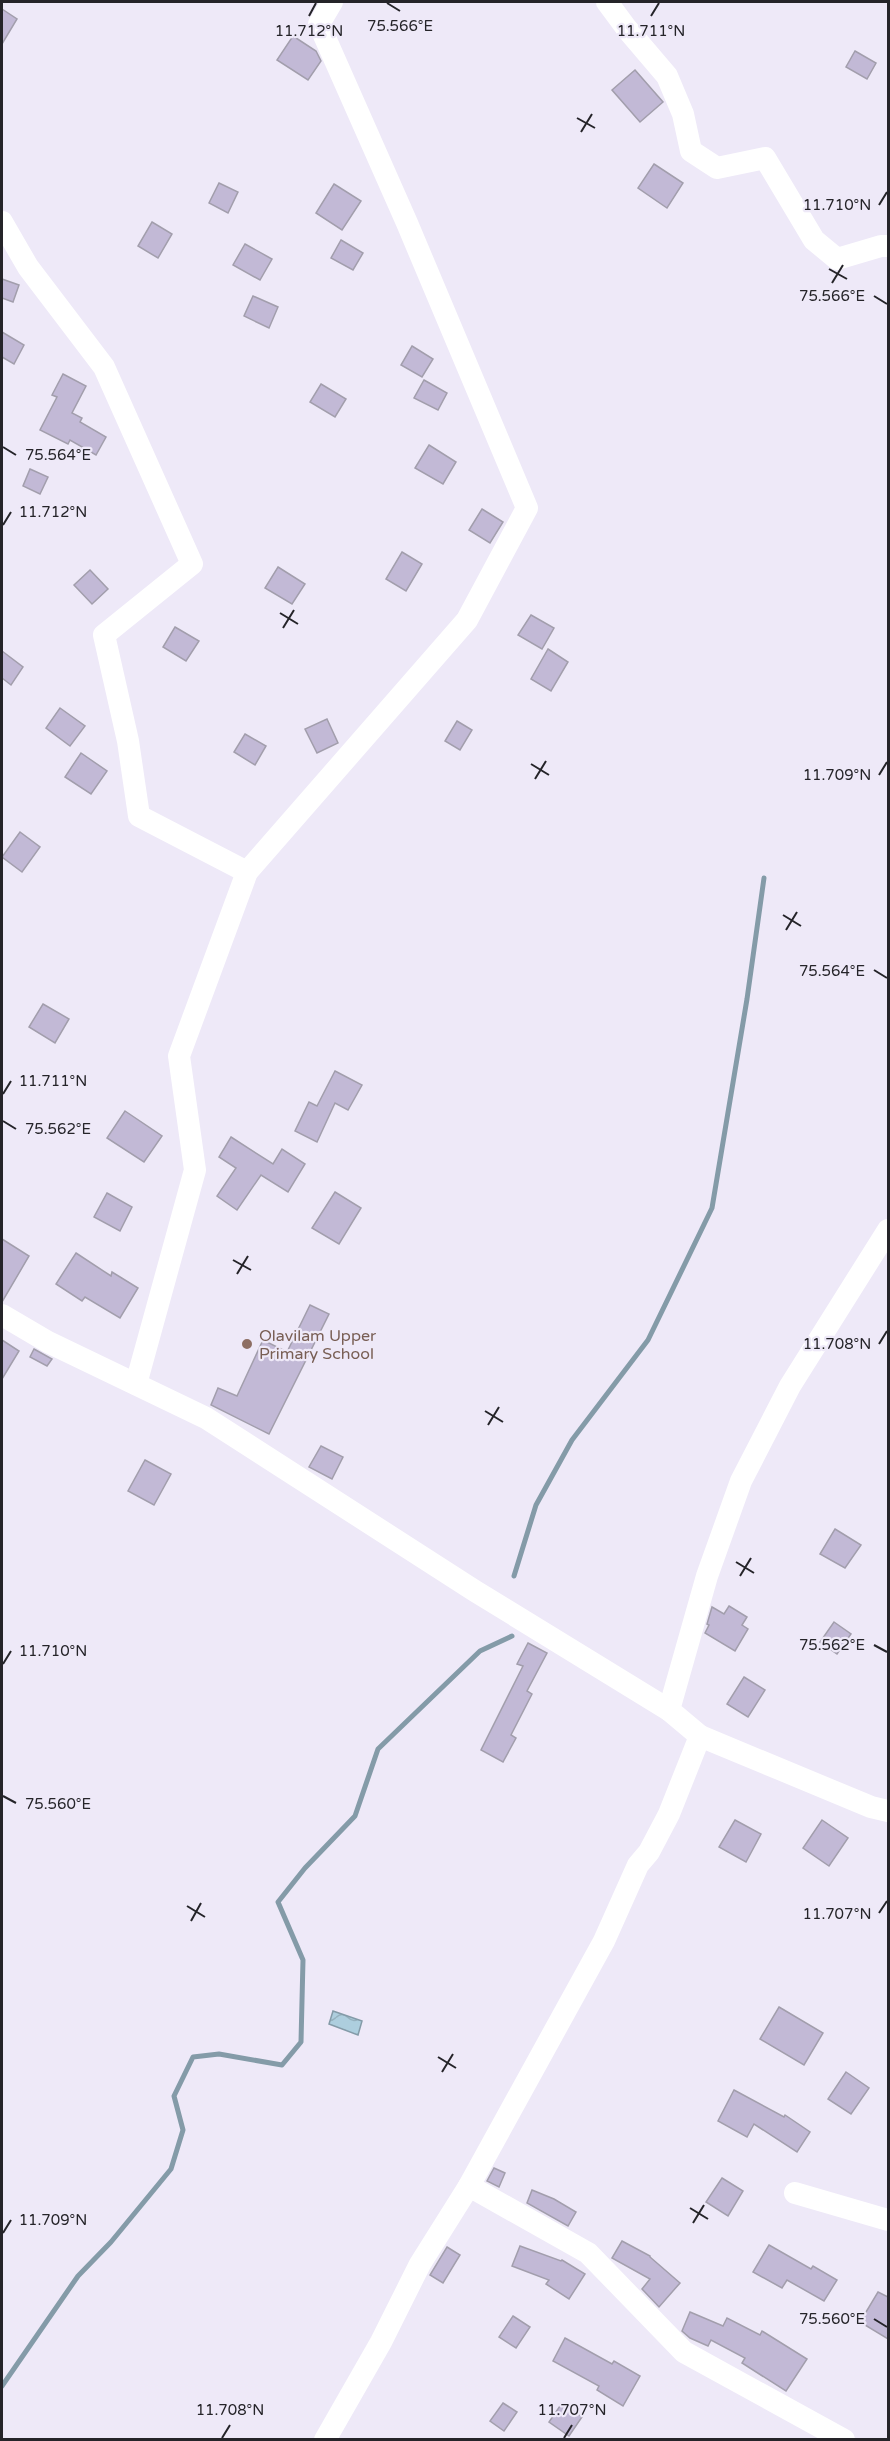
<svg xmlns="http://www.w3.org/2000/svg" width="890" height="2441" viewBox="0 0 890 2441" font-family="'Varela Round',sans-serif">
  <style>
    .water { fill: url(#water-waves); stroke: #849ba8; stroke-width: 1.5 }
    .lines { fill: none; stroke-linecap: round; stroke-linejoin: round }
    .stream { stroke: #849ba8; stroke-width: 5 }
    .building { fill: #c2b9d6; stroke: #a29eac; stroke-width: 1.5 }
    .minor { stroke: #fff; stroke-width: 22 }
    .ticks { fill: none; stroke: #252429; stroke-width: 2 }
    .education-dot { fill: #8d6e63; stroke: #eee9f8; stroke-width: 2 }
    .labels { text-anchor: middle; stroke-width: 4.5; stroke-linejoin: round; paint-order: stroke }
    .education-label { font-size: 16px; fill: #785e54; stroke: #eee9f8; text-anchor: start }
    .ticks-label { font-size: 15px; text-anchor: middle; fill: #252429; stroke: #eee9f8; stroke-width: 4.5; stroke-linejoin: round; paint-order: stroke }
  </style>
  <defs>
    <pattern id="water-waves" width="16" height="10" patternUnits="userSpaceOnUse" patternTransform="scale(1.5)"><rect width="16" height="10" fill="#adcede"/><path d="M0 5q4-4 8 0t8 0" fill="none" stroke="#95b1be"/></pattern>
  </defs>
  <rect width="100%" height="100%" fill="#eee9f8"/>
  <path class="water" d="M333 2011 362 2021 358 2035 329 2024Z"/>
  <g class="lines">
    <g class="stream">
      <path d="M514 1576 536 1505 572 1440 648 1340 712 1208 747 999 764 878"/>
      <path d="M2 2386 78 2276 111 2242 171 2169 183 2130 174 2096 193 2057 219 2054 282 2065 301 2042 303 1960 278 1902 305 1868 355 1816 378 1749 480 1651 512 1636"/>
    </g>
  </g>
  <g class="building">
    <path d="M2 9 17 19 2 44Z"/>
    <path d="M293 36 316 51 321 61 308 80 277 60Z"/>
    <path d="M855 51 876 63 867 79 846 67Z"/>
    <path d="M635 70 663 102 640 122 612 90Z"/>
    <path d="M654 164 683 183 667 208 638 188Z"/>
    <path d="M219 183 238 192 228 213 209 203Z"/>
    <path d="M334 184 361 201 342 230 316 213Z"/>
    <path d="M152 222 172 234 158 258 138 246Z"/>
    <path d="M341 240 363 253 353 270 331 258Z"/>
    <path d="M245 244 272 259 260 280 233 265Z"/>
    <path d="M2 279 19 285 13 302 2 298Z"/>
    <path d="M253 296 278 307 269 328 244 316Z"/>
    <path d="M2 332 24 345 14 364 2 357Z"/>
    <path d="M412 346 433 359 422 377 401 365Z"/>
    <path d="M63 374 86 386 72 413 82 418 80 422 106 437 96 455 70 440 68 444 40 430 57 397 52 395Z"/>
    <path d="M424 380 447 393 438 410 414 398Z"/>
    <path d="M321 384 346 399 335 417 310 402Z"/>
    <path d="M429 445 456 462 443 484 415 468Z"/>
    <path d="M30 469 48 477 40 494 23 486Z"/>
    <path d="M482 509 503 522 490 543 469 530Z"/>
    <path d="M402 552 422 564 406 591 386 579Z"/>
    <path d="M278 567 305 584 292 604 265 588Z"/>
    <path d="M90 570 108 589 92 604 74 585Z"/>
    <path d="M531 615 554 628 542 649 518 635Z"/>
    <path d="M175 627 199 641 186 661 163 647Z"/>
    <path d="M548 649 568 662 551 691 531 679Z"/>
    <path d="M2 651 23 667 11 685 2 678Z"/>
    <path d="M60 708 85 726 70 746 46 728Z"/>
    <path d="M327 719 338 743 317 753 305 729Z"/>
    <path d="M457 721 472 730 460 750 445 741Z"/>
    <path d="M245 734 266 746 255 765 234 752Z"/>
    <path d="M81 753 107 771 91 794 65 777Z"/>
    <path d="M20 832 40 847 22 872 2 857Z"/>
    <path d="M43 1004 69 1019 55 1043 29 1027Z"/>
    <path d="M335 1071 362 1085 348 1110 335 1103 317 1142 295 1131 309 1102 317 1106Z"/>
    <path d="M125 1111 162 1136 144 1162 107 1138Z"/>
    <path d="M231 1137 273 1164 282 1149 305 1164 288 1192 261 1175 237 1210 217 1196 236 1168 219 1157Z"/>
    <path d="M335 1192 361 1208 339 1244 312 1228Z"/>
    <path d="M107 1193 132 1207 120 1231 94 1217Z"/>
    <path d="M2 1239 29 1256 2 1302Z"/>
    <path d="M76 1253 111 1276 112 1272 138 1288 120 1318 85 1297 82 1301 56 1284Z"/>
    <path d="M310 1305 329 1314 269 1434 211 1405 218 1388 237 1396 263 1340 287 1352Z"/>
    <path d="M2 1340 19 1351 2 1379Z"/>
    <path d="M34 1349 52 1359 47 1366 30 1357Z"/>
    <path d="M321 1446 343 1457 332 1479 309 1467Z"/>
    <path d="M145 1460 171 1474 154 1505 128 1491Z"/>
    <path d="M835 1529 861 1545 845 1568 820 1554Z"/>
    <path d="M729 1606 747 1617 742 1625 748 1629 735 1651 705 1633 709 1625 707 1624 712 1607 724 1614Z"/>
    <path d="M834 1622 851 1634 837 1654 820 1642Z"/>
    <path d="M528 1643 547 1653 527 1691 532 1694 511 1735 516 1738 503 1762 481 1750 523 1666 517 1664Z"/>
    <path d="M744 1677 765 1690 748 1717 727 1704Z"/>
    <path d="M735 1820 761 1834 746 1862 719 1847Z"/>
    <path d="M822 1820 848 1838 829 1866 803 1848Z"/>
    <path d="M779 2007 823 2033 804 2065 760 2039Z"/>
    <path d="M846 2072 869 2088 851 2114 828 2099Z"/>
    <path d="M734 2090 784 2117 785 2115 810 2132 797 2152 754 2124 747 2137 718 2121Z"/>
    <path d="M494 2168 505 2173 499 2187 487 2181Z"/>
    <path d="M722 2178 743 2191 728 2216 706 2202Z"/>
    <path d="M532 2190 554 2199 576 2212 568 2226 527 2203Z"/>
    <path d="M622 2241 650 2256V2257L680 2283 659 2307 642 2289 650 2279 612 2258Z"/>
    <path d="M769 2245 811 2269 813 2266 837 2280 824 2301 787 2280 782 2288 753 2272Z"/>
    <path d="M520 2246 561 2261 562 2260 585 2274 569 2299 546 2284 549 2280 512 2266Z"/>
    <path d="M447 2247 460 2255 443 2283 430 2275Z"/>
    <path d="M878 2292 888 2297V2339L860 2322Z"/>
    <path d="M690 2312 723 2326 727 2318 760 2335 762 2331 807 2359 786 2391 742 2363 745 2358 711 2340 708 2346 690 2338 682 2331Z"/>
    <path d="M513 2316 530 2327 516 2348 499 2337Z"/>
    <path d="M565 2338 612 2364 614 2361 640 2376 623 2406 597 2390 599 2386 553 2361Z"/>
    <path d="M503 2403 517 2412 504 2431 490 2421Z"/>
    <path d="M562 2403 582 2417 569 2436 549 2422Z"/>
  </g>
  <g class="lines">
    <g class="minor">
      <path d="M607 2 627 29 667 76 683 114 691 151 717 168 765 158 814 240 837 259 881 246H888"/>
      <path d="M2 222 28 267 104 367 192 564 104 635 128 741 139 816 247 872"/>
      <path d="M2 1315 48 1342 206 1418 475 1591 669 1710"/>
      <path d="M136 1384 195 1170 179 1056 247 872 467 620 527 508 407 223 319 24 332 2"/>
      <path d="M700 1736 871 1807 888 1811"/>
      <path d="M469 2186 604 1941 638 1865 649 1852 669 1814 700 1736 669 1710 707 1576 741 1481 790 1386 888 1230"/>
      <path d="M795 2193 888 2220"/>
      <path d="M325 2440 381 2342 420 2264 469 2186 588 2253 684 2352 844 2440"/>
    </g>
  </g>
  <path class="ticks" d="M387 3 400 11M309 16 316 3M651 16 659 3M577 118 595 128M581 132 592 114M879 205 887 192M829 269 847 279M832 283 843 265M874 296 887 304M3 447 16 455M3 525 11 512M280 613 298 624M283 628 294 610M531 764 549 775M879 775 887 762M535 779 546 761M783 915 801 926M786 930 797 912M874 970 887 978M3 1094 11 1081M3 1121 16 1129M233 1260 251 1270M237 1274 248 1256M879 1344 887 1331M485 1411 503 1422M488 1425 499 1407M736 1562 754 1573M740 1576 751 1558M874 1645 887 1652M3 1664 11 1651M3 1796 16 1803M187 1906 205 1917M879 1913 887 1901M191 1921 201 1903M438 2057 456 2068M442 2072 453 2054M690 2208 708 2219M693 2223 704 2205M3 2233 11 2220M874 2319 887 2327M222 2438 230 2425M564 2438 572 2425"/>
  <circle class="education-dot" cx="247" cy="1344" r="6"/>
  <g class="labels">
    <g class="education-label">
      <text x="259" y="1341">Olavilam Upper<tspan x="259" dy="18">Primary School</tspan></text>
    </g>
  </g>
  <g class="ticks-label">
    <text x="400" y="31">75.566°E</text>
    <text x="309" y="36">11.712°N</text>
    <text x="651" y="36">11.711°N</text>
    <text x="837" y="210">11.710°N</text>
    <text x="832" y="301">75.566°E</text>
    <text x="58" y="460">75.564°E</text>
    <text x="53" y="517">11.712°N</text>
    <text x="837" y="780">11.709°N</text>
    <text x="832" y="976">75.564°E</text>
    <text x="53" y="1086">11.711°N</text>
    <text x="58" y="1134">75.562°E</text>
    <text x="837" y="1349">11.708°N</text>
    <text x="832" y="1650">75.562°E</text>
    <text x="53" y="1656">11.710°N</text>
    <text x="58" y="1809">75.560°E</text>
    <text x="837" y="1919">11.707°N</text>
    <text x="53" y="2225">11.709°N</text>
    <text x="832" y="2324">75.560°E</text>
    <text x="230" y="2415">11.708°N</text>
    <text x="572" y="2415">11.707°N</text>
  </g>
  <rect width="890" height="2441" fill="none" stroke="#252429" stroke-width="6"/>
</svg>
